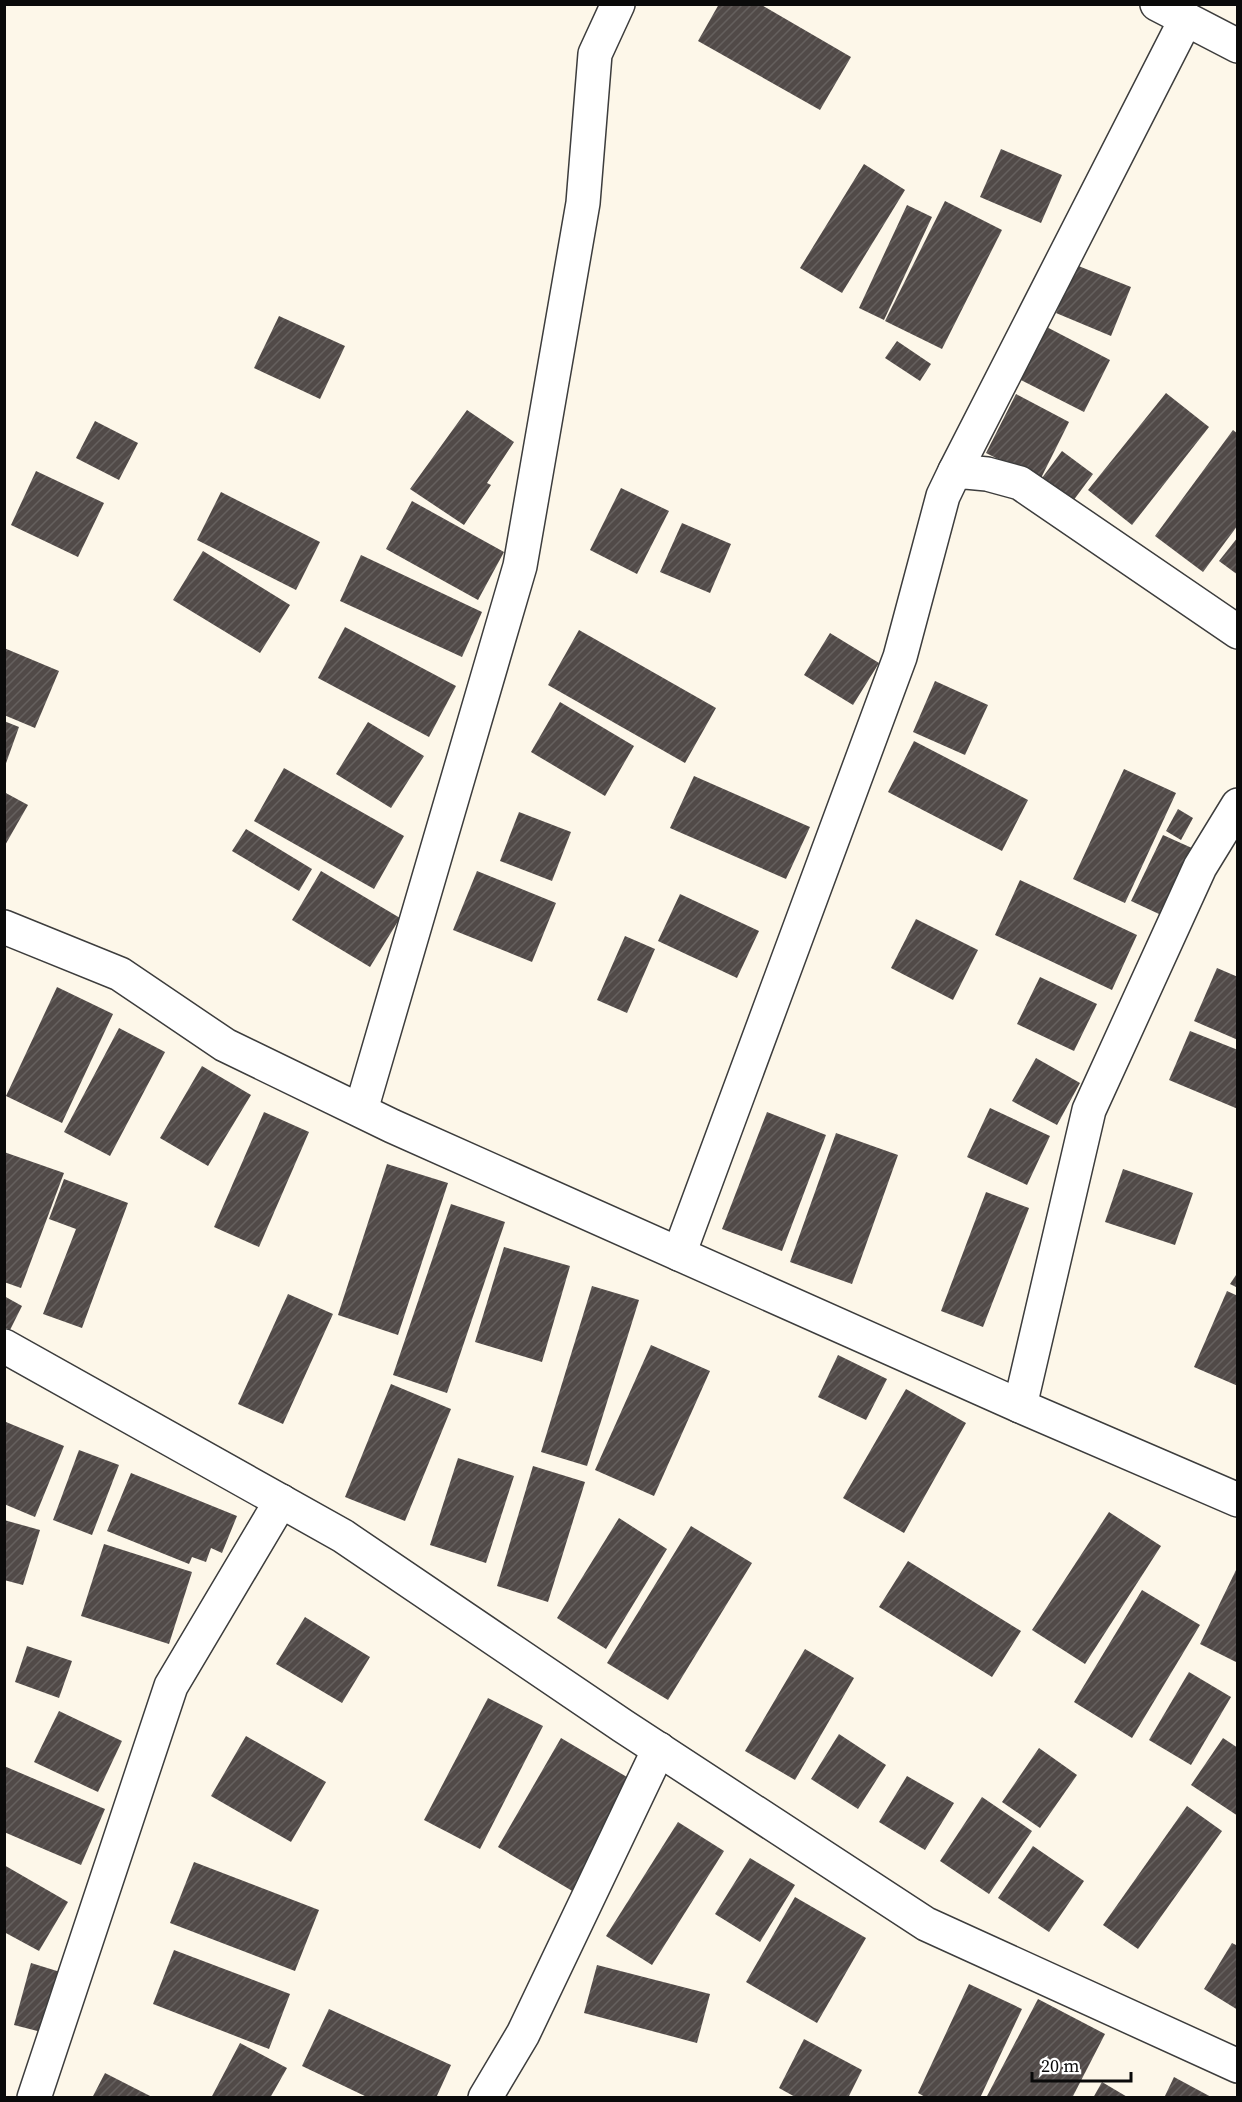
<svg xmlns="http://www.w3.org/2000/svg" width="1242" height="2102" viewBox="0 0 1242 2102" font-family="'Source Serif 4',serif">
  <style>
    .building { fill: url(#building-hatch) }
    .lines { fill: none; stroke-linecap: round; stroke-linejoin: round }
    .street-casing { stroke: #3d3d3d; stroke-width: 36 }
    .street { stroke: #fff; stroke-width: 33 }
  </style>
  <defs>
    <pattern id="building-hatch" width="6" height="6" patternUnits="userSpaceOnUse" patternTransform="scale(1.5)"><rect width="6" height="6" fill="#514a48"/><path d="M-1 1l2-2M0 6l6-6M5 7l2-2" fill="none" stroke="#65605e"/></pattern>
  </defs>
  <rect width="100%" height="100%" fill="#fdf7e9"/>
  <g class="building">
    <path d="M719 4H760L851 57 820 110 698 41Z"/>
    <path d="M1001 149 1062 175 1041 223 980 197Z"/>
    <path d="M864 164 905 190 842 293 800 268Z"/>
    <path d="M945 201 1002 230 942 349 885 321Z"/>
    <path d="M907 205 932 217 884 320 859 308Z"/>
    <path d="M1076 265 1131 287 1111 336 1056 313Z"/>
    <path d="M279 316 345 346 320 399 254 368Z"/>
    <path d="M1039 323 1110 360 1084 412 1013 376Z"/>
    <path d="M897 341 931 364 920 381 885 358Z"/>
    <path d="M1166 393 1209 427 1132 525 1088 490Z"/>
    <path d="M1016 394 1069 422 1040 480 986 453Z"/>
    <path d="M467 410 514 442 487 483 491 485 464 525 410 489Z"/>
    <path d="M95 421 138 443 119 480 76 458Z"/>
    <path d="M1233 430 1238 434V525L1203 572 1155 536Z"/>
    <path d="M1062 451 1093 474 1073 501 1042 478Z"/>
    <path d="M36 471 104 503 78 557 11 525Z"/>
    <path d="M621 488 669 511 637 574 590 550Z"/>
    <path d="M221 492 320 542 296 590 197 540Z"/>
    <path d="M412 501 504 552 478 600 386 549Z"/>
    <path d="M682 523 731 544 710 593 660 572Z"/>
    <path d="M1238 537V575L1219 561Z"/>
    <path d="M203 551 290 605 260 653 173 600Z"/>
    <path d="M361 555 482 612 462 657 340 601Z"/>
    <path d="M345 627 456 686 429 737 318 678Z"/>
    <path d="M579 630 716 708 685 763 548 685Z"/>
    <path d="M830 633 879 663 853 705 804 675Z"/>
    <path d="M4 648 59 671 35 728 4 715Z"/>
    <path d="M935 681 988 705 965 755 913 732Z"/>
    <path d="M560 702 634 746 605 796 531 752Z"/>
    <path d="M4 721 19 727 5 766H4Z"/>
    <path d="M368 722 424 756 391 808 336 774Z"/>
    <path d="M914 741 1028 800 1002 851 888 792Z"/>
    <path d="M284 768 404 836 374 889 254 821Z"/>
    <path d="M1124 769 1176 793 1125 903 1073 879Z"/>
    <path d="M694 776 810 827 786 879 670 828Z"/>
    <path d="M4 792 28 805 4 847Z"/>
    <path d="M1178 809 1193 818 1181 840 1166 831Z"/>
    <path d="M519 812 571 832 552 881 500 861Z"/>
    <path d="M246 829 312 869 299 891 232 851Z"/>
    <path d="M1163 835 1203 853 1172 920 1131 901Z"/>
    <path d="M321 871 400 918 370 967 292 920Z"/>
    <path d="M477 871 556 903 532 962 453 930Z"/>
    <path d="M1020 880 1137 935 1112 990 995 935Z"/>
    <path d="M680 894 759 931 737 978 658 941Z"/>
    <path d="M916 919 978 950 953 1000 891 968Z"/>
    <path d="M625 936 655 949 627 1013 597 1000Z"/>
    <path d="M1217 968 1238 977V1040L1194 1021Z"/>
    <path d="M1040 977 1097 1004 1074 1051 1017 1024Z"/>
    <path d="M57 987 113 1014 62 1123 6 1096Z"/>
    <path d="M119 1028 165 1052 110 1156 64 1132Z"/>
    <path d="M1190 1031 1238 1050V1109L1169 1080Z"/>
    <path d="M1036 1058 1080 1083 1057 1125 1012 1101Z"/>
    <path d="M202 1066 251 1095 208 1166 160 1138Z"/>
    <path d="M990 1108 1050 1136 1027 1185 967 1157Z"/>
    <path d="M264 1112 309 1132 259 1247 214 1227Z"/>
    <path d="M767 1112 826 1135 782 1251 722 1229Z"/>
    <path d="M836 1133 898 1155 852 1284 790 1262Z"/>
    <path d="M4 1152 64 1173 21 1288 4 1282Z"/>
    <path d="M387 1164 448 1183 398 1335 338 1315Z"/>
    <path d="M1123 1169 1193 1193 1175 1245 1105 1222Z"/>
    <path d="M64 1179 128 1203 82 1328 43 1314 76 1229 49 1219Z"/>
    <path d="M986 1192 1029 1208 983 1327 941 1311Z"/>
    <path d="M451 1204 505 1222 447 1393 393 1375Z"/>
    <path d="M504 1247 570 1266 542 1362 475 1342Z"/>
    <path d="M1238 1272V1288L1230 1284Z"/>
    <path d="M592 1286 639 1300 587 1466 541 1452Z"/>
    <path d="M1227 1291 1238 1296V1386L1194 1367Z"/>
    <path d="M288 1294 333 1314 283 1424 238 1404Z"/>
    <path d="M4 1296 22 1306 10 1330 4 1327Z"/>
    <path d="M651 1345 710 1371 654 1496 595 1470Z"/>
    <path d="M838 1355 887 1379 866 1420 818 1397Z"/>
    <path d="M391 1384 451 1409 405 1521 345 1497Z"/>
    <path d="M906 1389 966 1423 904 1533 843 1498Z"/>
    <path d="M6 1422 64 1446 35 1517 4 1504Z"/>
    <path d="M79 1450 119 1465 92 1535 53 1520Z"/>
    <path d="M458 1458 514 1476 486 1563 430 1545Z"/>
    <path d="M533 1466 585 1482 548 1602 497 1586Z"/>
    <path d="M131 1473 237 1516 222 1553 211 1548 206 1562 192 1557 189 1564 107 1531Z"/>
    <path d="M1109 1512 1161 1546 1085 1664 1032 1630Z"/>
    <path d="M619 1518 667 1549 606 1649 557 1618Z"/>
    <path d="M4 1520 40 1530 23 1585 4 1580Z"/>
    <path d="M691 1526 752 1563 668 1700 607 1663Z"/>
    <path d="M104 1544 192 1572 169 1644 81 1616Z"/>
    <path d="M908 1561 1021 1631 992 1677 879 1607Z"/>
    <path d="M1238 1566V1663L1200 1644Z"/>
    <path d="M1142 1590 1200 1625 1132 1738 1074 1702Z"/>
    <path d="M305 1617 370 1657 342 1703 276 1664Z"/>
    <path d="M27 1646 72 1661 59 1698 15 1682Z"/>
    <path d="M805 1649 854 1678 795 1780 745 1751Z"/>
    <path d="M1189 1672 1231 1697 1191 1765 1149 1740Z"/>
    <path d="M488 1698 543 1726 480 1849 424 1820Z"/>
    <path d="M59 1711 122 1741 98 1792 34 1762Z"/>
    <path d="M839 1734 886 1765 858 1809 811 1779Z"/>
    <path d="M246 1736 326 1782 291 1842 211 1796Z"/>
    <path d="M561 1738 637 1783 574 1892 498 1847Z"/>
    <path d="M1223 1738 1238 1748V1816L1191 1785Z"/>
    <path d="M1039 1748 1077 1775 1040 1828 1002 1802Z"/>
    <path d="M4 1766 105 1809 81 1865 4 1832Z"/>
    <path d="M907 1776 954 1803 925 1850 879 1822Z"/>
    <path d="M982 1797 1032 1831 989 1894 940 1861Z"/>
    <path d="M1187 1806 1222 1831 1138 1949 1103 1925Z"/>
    <path d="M678 1822 724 1851 652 1965 606 1936Z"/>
    <path d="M1033 1846 1084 1881 1049 1932 998 1898Z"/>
    <path d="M750 1858 795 1885 760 1942 715 1914Z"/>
    <path d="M194 1862 319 1910 295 1971 170 1923Z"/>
    <path d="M4 1865 68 1902 39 1951 4 1932Z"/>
    <path d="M795 1897 866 1938 817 2023 746 1982Z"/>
    <path d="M1232 1943 1238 1946V2010L1204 1989Z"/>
    <path d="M174 1950 290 1994 269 2049 153 2004Z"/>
    <path d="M31 1963 70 1975 53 2035 14 2025Z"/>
    <path d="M597 1965 710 1994 697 2043 584 2013Z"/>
    <path d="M969 1984 1022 2009 980 2098H927L918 2093Z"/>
    <path d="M1038 1999 1105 2034 1072 2098H986Z"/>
    <path d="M329 2009 451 2065 436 2098H369L302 2066Z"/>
    <path d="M804 2039 862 2070 848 2098H797L779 2088Z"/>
    <path d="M240 2043 287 2068 270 2098H211Z"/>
    <path d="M105 2073 154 2098H92Z"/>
    <path d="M1174 2077 1213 2098H1164Z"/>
    <path d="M1102 2082 1129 2098H1093Z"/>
  </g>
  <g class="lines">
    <g class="street-casing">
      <g id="street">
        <path d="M1157 4 1238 46"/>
        <path d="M955 471 1186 19"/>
        <path d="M4 927 120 974 225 1045 392 1126 1020 1406 1238 1500"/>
        <path d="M361 1110 520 566 583 203 595 54 618 4"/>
        <path d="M679 1254 900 657 943 496 955 471 987 474 1020 483 1238 632"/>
        <path d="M4 1346 343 1536 623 1726 926 1924 1238 2066"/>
        <path d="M1020 1406 1089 1110 1200 867 1238 805"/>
        <path d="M34 2098 171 1686 281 1501"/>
        <path d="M485 2098 523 2034 659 1749"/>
      </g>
    </g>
    <use href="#street" class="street"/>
  </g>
  <rect width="1242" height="2102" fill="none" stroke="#0a0a0a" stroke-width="12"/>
  <path d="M1032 2072v9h99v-9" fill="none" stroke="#0a0a0a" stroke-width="3"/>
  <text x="1041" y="2072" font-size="18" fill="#0a0a0a" stroke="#ffffff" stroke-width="4.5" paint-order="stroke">20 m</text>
</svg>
